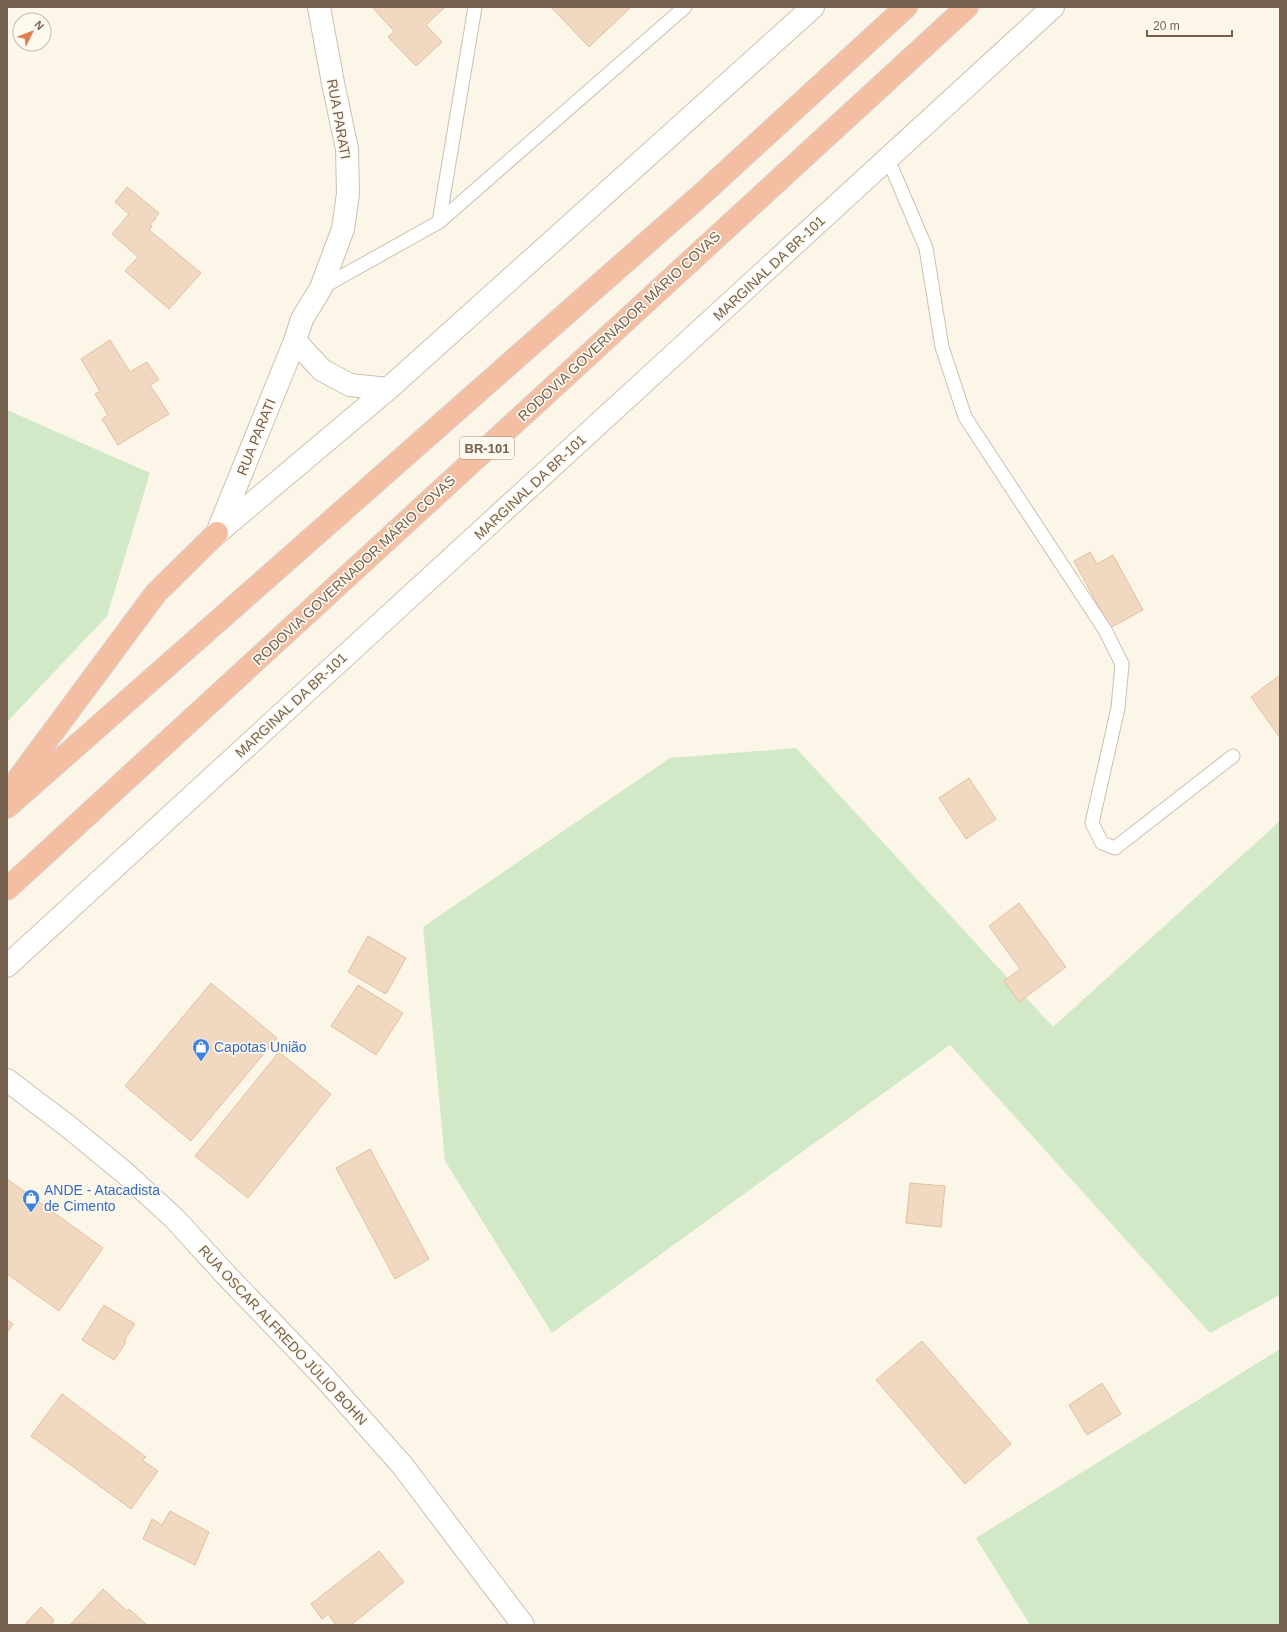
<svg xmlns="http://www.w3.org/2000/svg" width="1287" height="1632" viewBox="0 0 1287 1632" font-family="Helvetica,sans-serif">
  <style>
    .green { fill: #d2e9c7 }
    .building { fill: #f0d8c1; stroke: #e2c0a2 }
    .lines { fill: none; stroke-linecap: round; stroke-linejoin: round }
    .service-casing { stroke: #cdbfaf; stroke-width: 15 }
    .minor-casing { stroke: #cdbfaf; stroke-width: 24 }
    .secondary-casing { stroke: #d0bfac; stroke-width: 24 }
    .motorway-casing { stroke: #dbd5d1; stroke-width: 24 }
    .service { stroke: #fff; stroke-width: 13 }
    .minor { stroke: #fff; stroke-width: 22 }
    .secondary { stroke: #fff; stroke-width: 22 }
    .motorway { stroke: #f3bea2; stroke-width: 22 }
    .labels { text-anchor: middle; stroke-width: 3.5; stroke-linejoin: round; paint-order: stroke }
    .shield { fill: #fef9ef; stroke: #9e8d7e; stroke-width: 1 }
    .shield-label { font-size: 13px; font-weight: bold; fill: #755f4d }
    .street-label { font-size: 14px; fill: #755f4d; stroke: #fef9ef }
    .shop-label { font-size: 14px; fill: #366cbe; stroke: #fef9ef; text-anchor: start }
  </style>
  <rect width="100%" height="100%" fill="#fcf6e8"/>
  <g class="green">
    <path d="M7 410 150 473 107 616 7 722Z"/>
    <path d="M796 748 1053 1027 1280 821V1295L1210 1333 950 1045 552 1333 445 1161 423 927 670 758Z"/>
    <path d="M1280 1349V1625H1030L976 1538Z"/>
  </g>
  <g class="building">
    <path d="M372 7H445L426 25 442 42 416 66 388 37 394 31Z"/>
    <path d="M551 7H631L589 47Z"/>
    <path d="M127 187 159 213 155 218 156 219 150 224 152 226 149 230 201 273 169 309 125 271 138 257 112 234 129 214 115 202Z"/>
    <path d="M110 340 130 372 147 362 159 380 150 385 169 414 118 445 102 419 108 415 95 394 100 391 81 359Z"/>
    <path d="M1090 552 1097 564 1113 555 1143 610 1110 628 1074 561Z"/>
    <path d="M1280 675V723L1279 724 1280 726V738L1251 697Z"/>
    <path d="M969 778 996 819 966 839 939 798Z"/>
    <path d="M1019 903 1066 967 1019 1002 1004 981 1020 969 989 926Z"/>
    <path d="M368 936 406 958 386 994 348 972Z"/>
    <path d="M211 983 277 1038 191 1141 125 1086Z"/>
    <path d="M358 985 403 1013 376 1055 331 1026Z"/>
    <path d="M279 1052 331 1094 248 1198 195 1156Z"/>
    <path d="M370 1149 429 1259 395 1279 336 1168Z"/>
    <path d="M7 1179 103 1248 59 1311 7 1274Z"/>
    <path d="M910 1183 945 1186 941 1227 906 1223Z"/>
    <path d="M104 1305 135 1324 125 1339V1344L114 1360 82 1340Z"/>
    <path d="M7 1320 13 1324 7 1333Z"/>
    <path d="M922 1341 1011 1444 965 1484 876 1380Z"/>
    <path d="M1102 1383 1121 1414 1087 1435 1069 1405Z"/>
    <path d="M62 1394 146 1457 142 1460 158 1471 131 1509 31 1436Z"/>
    <path d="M170 1511 209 1532 195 1565 143 1539 152 1519 162 1525Z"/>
    <path d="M379 1551 404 1582 351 1625H336L328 1614 322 1619 311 1604Z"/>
    <path d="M103 1589 127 1611 129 1609 147 1625 71 1624Z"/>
    <path d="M41 1607 54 1620 51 1625H28L26 1623Z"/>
  </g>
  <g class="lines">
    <g class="service-casing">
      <g id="service">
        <path d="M888 159 926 248 942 347 965 417 1105 630 1122 664 1118 708 1092 823 1102 843 1115 848 1233 756"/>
        <path d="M439 222 475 7"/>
        <path d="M321 288 439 222 685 7"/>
      </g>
    </g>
    <g class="minor-casing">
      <g id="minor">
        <path d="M295 341 322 370 350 385 388 389"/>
        <path d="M217 533 295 341 302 319 321 288 343 229 348 194 347 149 333 83 319 7"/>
        <path d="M7 1080 69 1127 125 1173 175 1219 226 1275 323 1376 402 1465 523 1625"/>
      </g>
    </g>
    <g class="secondary-casing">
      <g id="secondary">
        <path d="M217 533 388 389 813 7"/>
        <path d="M7 966 1053 7"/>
      </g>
    </g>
    <g class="motorway-casing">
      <g id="motorway">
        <path d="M7 794 156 593 217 533"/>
        <path d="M7 807 702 194 906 7"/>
        <path d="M7 889 967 7"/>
      </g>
    </g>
    <use href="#service" class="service"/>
    <use href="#minor" class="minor"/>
    <use href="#secondary" class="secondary"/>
    <use href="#motorway" class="motorway"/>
  </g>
  <defs>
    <g id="shop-pin" transform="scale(0.9)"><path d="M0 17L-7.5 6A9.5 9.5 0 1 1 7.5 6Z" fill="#3f7fe0" stroke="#fef9ef"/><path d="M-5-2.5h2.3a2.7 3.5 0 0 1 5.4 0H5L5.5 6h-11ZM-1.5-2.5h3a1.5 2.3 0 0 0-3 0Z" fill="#fff"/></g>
  </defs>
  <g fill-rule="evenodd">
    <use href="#shop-pin" x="201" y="1047"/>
    <use href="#shop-pin" x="31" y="1198"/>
  </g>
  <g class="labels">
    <rect class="shield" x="460" y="437" width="54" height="22" rx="3"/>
    <g class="shield-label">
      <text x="487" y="453">BR-101</text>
    </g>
    <g class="street-label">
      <text transform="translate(339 119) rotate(80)" y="5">RUA PARATI</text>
      <text transform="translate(769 268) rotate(-43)" y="5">MARGINAL DA BR-101</text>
      <text transform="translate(619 326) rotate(-43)" y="5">RODOVIA GOVERNADOR MÁRIO COVAS</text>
      <text transform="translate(256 437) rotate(-68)" y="5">RUA PARATI</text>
      <text transform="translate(530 487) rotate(-43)" y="5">MARGINAL DA BR-101</text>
      <text transform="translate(354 570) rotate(-43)" y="5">RODOVIA GOVERNADOR MÁRIO COVAS</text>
      <text transform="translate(291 705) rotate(-43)" y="5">MARGINAL DA BR-101</text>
      <text transform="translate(283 1335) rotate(47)" y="5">RUA OSCAR ALFREDO JÚLIO BOHN</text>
    </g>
    <g class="shop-label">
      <text x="214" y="1052">Capotas União</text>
      <text x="44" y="1195">ANDE - Atacadista<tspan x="44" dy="16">de Cimento</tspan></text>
    </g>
  </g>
  <rect width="1287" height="1632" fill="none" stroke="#755f4d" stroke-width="16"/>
  <g transform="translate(32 32) rotate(47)"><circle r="19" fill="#fef9ef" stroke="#c7bbae"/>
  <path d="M0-3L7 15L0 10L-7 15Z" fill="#e07f53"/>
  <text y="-6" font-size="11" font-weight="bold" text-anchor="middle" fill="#755f4d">N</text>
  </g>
  <path d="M1147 30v6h85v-6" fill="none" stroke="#755f4d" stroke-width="2"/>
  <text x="1153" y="30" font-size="12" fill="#755f4d" stroke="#fef9ef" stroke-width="3" paint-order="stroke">20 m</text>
</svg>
